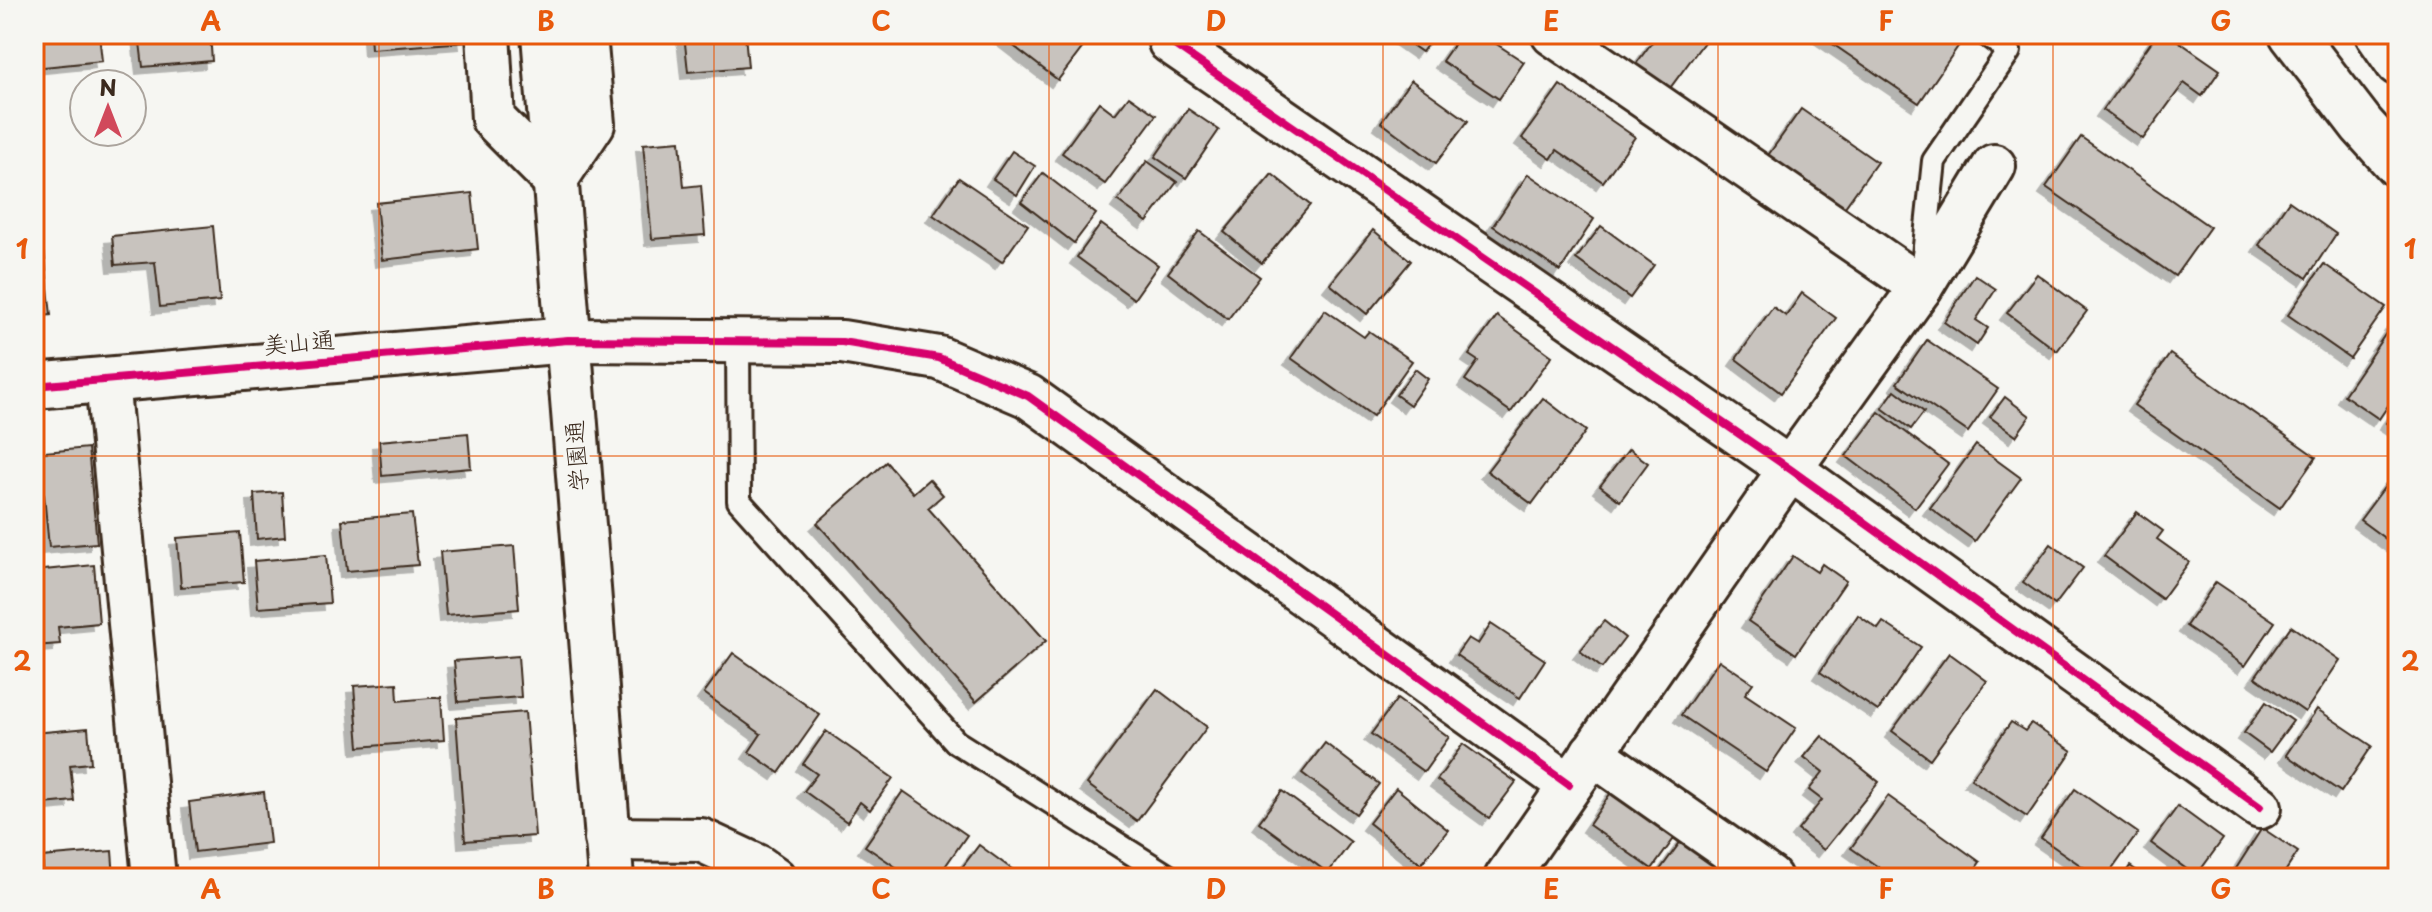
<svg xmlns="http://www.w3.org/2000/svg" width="2432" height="912" viewBox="0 0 2432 912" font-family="'Playpen Sans','Klee One',sans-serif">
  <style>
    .building { fill: #c8c3be; stroke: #3b2a1e; stroke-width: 2; filter: url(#shadow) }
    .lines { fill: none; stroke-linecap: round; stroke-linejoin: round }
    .service-casing { stroke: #3b2a1e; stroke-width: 28 }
    .minor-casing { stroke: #3b2a1e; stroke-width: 48 }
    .tertiary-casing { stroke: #3b2a1e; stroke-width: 50 }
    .service { stroke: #f6f6f2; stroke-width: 22 }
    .minor { stroke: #f6f6f2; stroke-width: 42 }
    .tertiary { stroke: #f6f6f2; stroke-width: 44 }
    .cycleway-casing { stroke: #f6f6f2; stroke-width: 13 }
    .cycleway { stroke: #d6006c; stroke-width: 8 }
    .grid { fill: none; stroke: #e8590c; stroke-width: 2; stroke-opacity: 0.55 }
    .labels { text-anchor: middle; stroke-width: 8; stroke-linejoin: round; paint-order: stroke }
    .street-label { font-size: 24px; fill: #3b2a1e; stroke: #f6f6f2 }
    .neatline { fill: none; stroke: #e8590c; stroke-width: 3 }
    .grid-label { font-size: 26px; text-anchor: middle; font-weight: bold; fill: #e8590c }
  </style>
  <defs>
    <filter id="shadow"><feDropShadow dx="-7" dy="7" stdDeviation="0" flood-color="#0004"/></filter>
  </defs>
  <rect width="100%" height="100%" fill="#f6f6f2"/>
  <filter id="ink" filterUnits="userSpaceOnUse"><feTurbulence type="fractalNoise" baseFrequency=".0125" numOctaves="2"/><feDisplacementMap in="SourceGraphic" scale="16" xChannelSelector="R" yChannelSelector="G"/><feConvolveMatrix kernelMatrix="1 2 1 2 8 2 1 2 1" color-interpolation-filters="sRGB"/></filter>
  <g filter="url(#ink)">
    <g class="building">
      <path d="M34 34H99L102 61 34 68Z"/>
      <path d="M139 34H210L212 61 143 67Z"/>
      <path d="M370 34H465L466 42 371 49Z"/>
      <path d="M684 34H745L748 67 688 72Z"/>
      <path d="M998 34H1093L1058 80Z"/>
      <path d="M1396 34H1435L1422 52Z"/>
      <path d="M1461 34H1481L1524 62 1499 99 1442 61Z"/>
      <path d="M1658 34H1710L1670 88 1636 64Z"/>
      <path d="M1818 34H1944L1959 45 1919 103Z"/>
      <path d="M2157 34H2168L2220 70 2202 96 2184 83 2143 139 2103 110Z"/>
      <path d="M1411 80 1468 121 1436 163 1381 122Z"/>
      <path d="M1560 85 1635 137 1603 182 1557 150 1551 159 1522 138Z"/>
      <path d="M1129 96 1156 115 1105 184 1062 153 1099 102 1115 114Z"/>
      <path d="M1188 109 1219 130 1186 178 1155 157Z"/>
      <path d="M1801 109 1877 162 1840 214 1764 161Z"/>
      <path d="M2081 137 2210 227 2175 276 2046 187Z"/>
      <path d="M680 141 684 187 701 185 705 235 652 239 643 144Z"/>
      <path d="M1012 151 1035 166 1017 195 993 179Z"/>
      <path d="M1147 161 1177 182 1147 222 1118 201Z"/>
      <path d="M1043 173 1096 214 1074 243 1021 202Z"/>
      <path d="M1272 174 1310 205 1262 263 1224 232Z"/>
      <path d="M1528 174 1594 219 1560 271 1493 226Z"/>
      <path d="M959 178 1028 225 1002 262 933 215Z"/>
      <path d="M472 193 478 249 382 260 376 203Z"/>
      <path d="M2289 201 2336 234 2307 278 2259 245Z"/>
      <path d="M1101 224 1158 265 1134 299 1077 257Z"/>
      <path d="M213 226 220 301 160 307 155 262 115 265 112 236Z"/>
      <path d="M1601 226 1654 265 1630 298 1576 259Z"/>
      <path d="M1373 230 1411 261 1367 314 1330 284Z"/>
      <path d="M1199 231 1260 277 1228 319 1168 273Z"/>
      <path d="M44 252 51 315 34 317V253Z"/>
      <path d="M2324 264 2386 307 2350 358 2288 315Z"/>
      <path d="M2037 274 2087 311 2057 351 2007 313Z"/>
      <path d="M1975 275 1996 289 1976 320 1988 328 1977 345 1944 322Z"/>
      <path d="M1802 293 1836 318 1781 393 1736 359 1773 307 1786 316Z"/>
      <path d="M1325 310 1364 337 1369 331 1412 361 1373 416 1291 358Z"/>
      <path d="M1497 316 1552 356 1511 412 1465 380 1478 361 1469 355Z"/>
      <path d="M2397 317 2398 391 2379 419 2344 395Z"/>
      <path d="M1927 340 1998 389 1968 432 1897 383Z"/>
      <path d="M2170 354 2316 457 2280 508 2134 405Z"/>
      <path d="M1415 369 1428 379 1410 405 1396 395Z"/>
      <path d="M1895 390 1924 412 1911 429 1882 408Z"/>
      <path d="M2005 397 2030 416 2016 436 1990 417Z"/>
      <path d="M1543 398 1586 431 1532 504 1487 471Z"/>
      <path d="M2398 405V431L2386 423Z"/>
      <path d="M1879 412 1948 464 1915 508 1846 456Z"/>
      <path d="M468 433 471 468 382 476 379 441Z"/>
      <path d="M1976 445 2021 478 1975 541 1930 508Z"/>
      <path d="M88 448 97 543 49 547 44 495 34 497V453Z"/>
      <path d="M1629 449 1648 463 1620 501 1600 486Z"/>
      <path d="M886 462 913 493 929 479 943 495 928 508 1046 641 976 702 817 523Z"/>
      <path d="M2392 477 2398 481V548L2360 520Z"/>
      <path d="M282 492 285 536 257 539 254 494Z"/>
      <path d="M2137 512 2163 531 2157 539 2189 562 2162 599 2104 556Z"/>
      <path d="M412 514 418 565 347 571 342 520Z"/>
      <path d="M240 533 244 582 181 587 177 538Z"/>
      <path d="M2051 544 2083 568 2055 605 2023 582Z"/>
      <path d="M514 546 519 609 446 615 440 552Z"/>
      <path d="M326 555 330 603 258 608 254 561Z"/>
      <path d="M1793 556 1817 572 1822 564 1846 581 1796 654 1748 621Z"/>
      <path d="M94 565 99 623 58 627 60 644 34 646V571Z"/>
      <path d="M2216 582 2275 622 2245 666 2186 626Z"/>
      <path d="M1858 615 1878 629 1883 622 1921 647 1878 711 1820 672Z"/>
      <path d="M1604 621 1625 638 1602 668 1580 651Z"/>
      <path d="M1491 624 1545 660 1520 698 1456 655 1468 638 1478 644Z"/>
      <path d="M2291 626 2340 660 2305 712 2255 677Z"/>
      <path d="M733 653 820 715 779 773 749 752 761 734 704 693Z"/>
      <path d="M1949 653 1987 681 1930 759 1892 731Z"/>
      <path d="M518 656 521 697 458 702 454 661Z"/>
      <path d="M1719 660 1753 683 1745 694 1796 728 1766 772 1681 715Z"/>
      <path d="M397 683 398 701 441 697 444 740 359 747 354 686Z"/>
      <path d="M1157 689 1207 727 1137 821 1087 784Z"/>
      <path d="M1397 699 1449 737 1424 772 1371 734Z"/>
      <path d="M2266 702 2293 721 2270 752 2244 733Z"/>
      <path d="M2317 709 2372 746 2341 792 2286 755Z"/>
      <path d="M525 712 535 836 465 841 456 718Z"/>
      <path d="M2011 722 2025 731 2031 723 2072 751 2027 817 1971 779Z"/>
      <path d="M88 728 91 763 70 765 74 801 34 805V733Z"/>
      <path d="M826 731 893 778 870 810 860 802 847 822 804 791 817 774 803 764Z"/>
      <path d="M1822 736 1879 782 1824 850 1798 830 1822 800 1809 790 1823 772 1804 757Z"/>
      <path d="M1325 743 1379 784 1356 814 1302 773Z"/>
      <path d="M1463 744 1516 782 1489 818 1437 780Z"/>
      <path d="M1396 788 1448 830 1421 864 1369 823Z"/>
      <path d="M1614 788 1678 833 1652 869 1589 825Z"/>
      <path d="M2075 789 2138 833 2106 878H2099L2041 838Z"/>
      <path d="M903 791 967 835 937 878H912L865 846Z"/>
      <path d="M1282 791 1351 842 1328 873 1259 822Z"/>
      <path d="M264 792 270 843 195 852 189 802Z"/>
      <path d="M1888 796 1980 862 1969 878H1894L1851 848Z"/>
      <path d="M2178 806 2223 839 2196 876 2151 843Z"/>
      <path d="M2262 828 2298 852 2281 878H2230Z"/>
      <path d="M1687 833 1722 858 1710 876 1712 878H1654Z"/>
      <path d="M979 845 1024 878H954Z"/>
      <path d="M112 851 114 878H44L42 857Z"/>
      <path d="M2130 866 2147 878H2122Z"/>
      <path d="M2002 870 2014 878H1996Z"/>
      <path d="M506 874 507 878H469Z"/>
    </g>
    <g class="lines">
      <g class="service-casing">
        <g id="service">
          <path d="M1923 265 1934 161 2009 51 1986 34"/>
          <path d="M738 342 739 501 956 742 1171 878"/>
        </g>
      </g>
      <g class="minor-casing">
        <g id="minor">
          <path d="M488 34 493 119 555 181 593 124 585 34"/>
          <path d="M1170 34V42L1790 469 2260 807"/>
          <path d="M1553 34 1921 287"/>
          <path d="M568 340 842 342 939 358 1028 396 1569 785"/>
          <path d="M107 380 154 878"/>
          <path d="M1592 753 1770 878"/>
          <path d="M606 839 701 840 757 866 774 878"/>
          <path d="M1506 878 1790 469 1921 287 1994 166"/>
        </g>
      </g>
      <g class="tertiary-casing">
        <g id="tertiary">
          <path d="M544 34 611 878"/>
          <path d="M2292 34 2362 125 2398 165"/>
          <path d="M2378 34 2398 63"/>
          <path d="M34 386 568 340"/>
        </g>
      </g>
      <use href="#service" class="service"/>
      <use href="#minor" class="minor"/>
      <use href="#tertiary" class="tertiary"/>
      <g class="cycleway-casing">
        <g id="cycleway">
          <path d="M1170 34V42L1790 469 2260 807"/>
          <path d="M34 386 568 340 842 342 939 358 1028 396 1569 785"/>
        </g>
      </g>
      <use href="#cycleway" class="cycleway"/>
    </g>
  </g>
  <path class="grid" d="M379 34V878M714 34V878M1049 34V878M1383 34V878M1718 34V878M2053 34V878M34 456H2398"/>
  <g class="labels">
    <g class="street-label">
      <text transform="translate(299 343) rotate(-5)" y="8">美山通</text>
      <text transform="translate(577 456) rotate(-94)" y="8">学園通</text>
    </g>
  </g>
  <rect width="2432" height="912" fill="none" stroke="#f6f6f2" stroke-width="88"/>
  <g transform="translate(108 108)"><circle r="38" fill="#f6f6f2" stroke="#aba49d" stroke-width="2"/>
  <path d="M0-6L14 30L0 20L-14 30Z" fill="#d1495b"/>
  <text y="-12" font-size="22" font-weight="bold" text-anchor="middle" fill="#3b2a1e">N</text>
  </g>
  <rect x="44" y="44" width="2344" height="824" class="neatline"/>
  <g class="grid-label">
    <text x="211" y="31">A</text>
    <text x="546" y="31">B</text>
    <text x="881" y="31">C</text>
    <text x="1216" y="31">D</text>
    <text x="1551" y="31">E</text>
    <text x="1886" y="31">F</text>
    <text x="2221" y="31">G</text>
    <text x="22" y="259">1</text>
    <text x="2410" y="259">1</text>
    <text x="22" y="671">2</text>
    <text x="2410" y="671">2</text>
    <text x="211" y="899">A</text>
    <text x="546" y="899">B</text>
    <text x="881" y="899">C</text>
    <text x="1216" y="899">D</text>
    <text x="1551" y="899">E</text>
    <text x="1886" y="899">F</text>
    <text x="2221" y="899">G</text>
  </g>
</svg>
